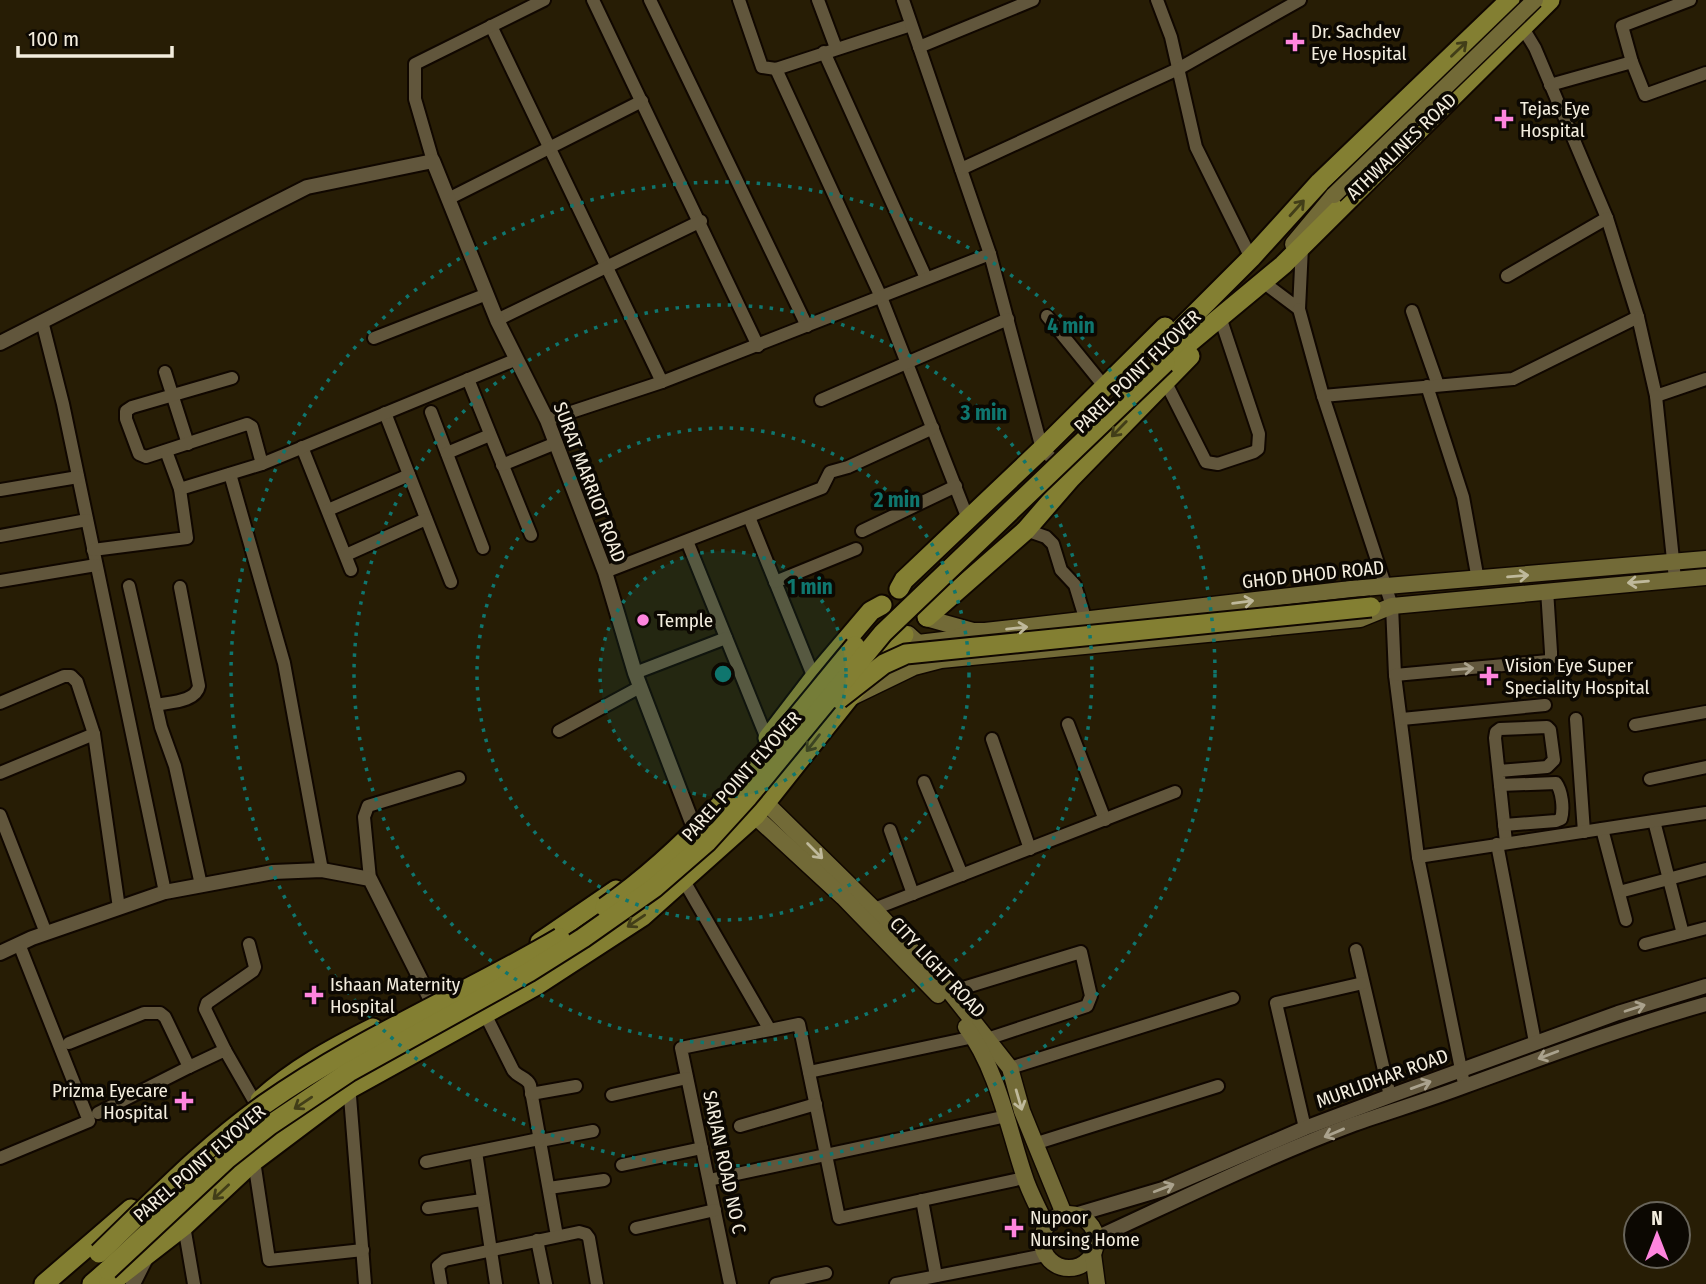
<svg xmlns="http://www.w3.org/2000/svg" width="1706" height="1284" viewBox="0 0 1706 1284" font-family="'Fira Sans Condensed',sans-serif">
  <style>
    .lines { fill: none; stroke-linecap: round; stroke-linejoin: round }
    .minor-casing { stroke: #100700; stroke-width: 16 }
    .tertiary-casing { stroke: #100700; stroke-width: 18 }
    .secondary-casing { stroke: #100700; stroke-width: 19 }
    .primary-casing { stroke: #100700; stroke-width: 23 }
    .minor { stroke: #61563c; stroke-width: 12 }
    .tertiary { stroke: #61563c; stroke-width: 14 }
    .secondary { stroke: #726a37; stroke-width: 16 }
    .primary { stroke: #837f32; stroke-width: 19 }
    .secondary-bridge-casing { stroke: #100700; stroke-width: 19; stroke-linecap: butt }
    .primary-bridge-casing { stroke: #100700; stroke-width: 23; stroke-linecap: butt }
    .secondary-bridge { stroke: #726a37; stroke-width: 16 }
    .primary-bridge { stroke: #837f32; stroke-width: 19 }
    .oneway { stroke: #423e18 }
    .oneway2 { stroke: #bfb99b }
    .oneway3 { stroke: #aaa28d }
    .ring { fill: none; stroke: #0f766e; stroke-width: 3.5; stroke-dasharray: 3.5 7 }
    .poi-dot { fill: #ff85de; stroke: #0c0802; stroke-width: 2.5 }
    .labels { text-anchor: middle; stroke-width: 7; stroke-linejoin: round; paint-order: stroke }
    .poi-label { font-size: 19px; fill: #f3edde; stroke: #0c0802; text-anchor: start }
    .street-label { font-size: 19px; fill: #f3edde; stroke: #0c0802 }
    .centre { fill: #0f766e; stroke: #0c0802; stroke-width: 3.5 }
    .ring-label { font-size: 21px; text-anchor: middle; font-weight: bold; fill: #0f766e; stroke: #0c0802; stroke-width: 7; stroke-linejoin: round; paint-order: stroke }
  </style>
  <rect width="100%" height="100%" fill="#271d05"/>
  <g class="lines">
    <g class="minor-casing">
      <g id="minor">
        <path d="M593 0 758 346"/>
        <path d="M650 0 807 326"/>
        <path d="M739 0 762 67 776 69 911 25"/>
        <path d="M818 0 836 48"/>
        <path d="M903 0 990 254 1042 449 1064 470"/>
        <path d="M1157 0 1171 37 1196 147 1251 258"/>
        <path d="M1520 23 1535 48 1607 218 1638 317 1656 396 1706 379"/>
        <path d="M491 26 662 382"/>
        <path d="M919 47 1033 0"/>
        <path d="M824 52 926 278"/>
        <path d="M1632 62 1622 26 1690 0"/>
        <path d="M776 69 881 297 968 519"/>
        <path d="M1550 85 1632 62 1645 95 1706 73"/>
        <path d="M433 161 415 99V64L544 0"/>
        <path d="M961 169 1178 69 1300 0"/>
        <path d="M448 199 642 101"/>
        <path d="M1507 276 1607 218"/>
        <path d="M1263 282 1299 309 1302 247"/>
        <path d="M1299 309 1323 396 1392 606 1395 675 1418 857 1463 1079"/>
        <path d="M1412 311 1438 385"/>
        <path d="M1047 316 1104 386"/>
        <path d="M497 320 701 221"/>
        <path d="M42 321 63 404 165 892"/>
        <path d="M374 338 487 294"/>
        <path d="M165 372 188 444"/>
        <path d="M232 378 132 407 126 411V419L139 454 146 457 247 424 252 427 262 464"/>
        <path d="M468 379 531 535"/>
        <path d="M1165 381 1206 462 1218 464 1254 452 1258 449 1259 434 1222 323"/>
        <path d="M1427 386 1463 497 1478 580"/>
        <path d="M1323 396 1513 379 1638 317"/>
        <path d="M1656 396 1675 579"/>
        <path d="M821 400 1008 319"/>
        <path d="M431 412 483 548"/>
        <path d="M385 413 451 582"/>
        <path d="M547 420 662 382 990 254"/>
        <path d="M302 447 351 570"/>
        <path d="M166 451 180 489"/>
        <path d="M447 453 490 435"/>
        <path d="M502 465 556 443"/>
        <path d="M230 474 284 663 322 870"/>
        <path d="M0 490 78 477"/>
        <path d="M328 510 409 475"/>
        <path d="M749 517 814 678"/>
        <path d="M1026 530 1046 537 1053 544 1061 570 1075 585 1086 621"/>
        <path d="M862 531 956 486"/>
        <path d="M0 536 87 520"/>
        <path d="M687 541 767 739"/>
        <path d="M93 550 187 538 180 489 262 464 517 359"/>
        <path d="M346 555 426 519"/>
        <path d="M605 572 822 488 830 472 848 467 933 428"/>
        <path d="M0 581 96 565"/>
        <path d="M775 582 856 549"/>
        <path d="M129 586 161 727 175 766 201 885"/>
        <path d="M635 673 726 638"/>
        <path d="M1395 675 1548 661 1551 658V652L1547 590"/>
        <path d="M0 703 64 676H71L77 682 94 734 119 908"/>
        <path d="M156 705C170 702 196 702 199 686L180 587"/>
        <path d="M1402 719 1545 705"/>
        <path d="M1576 719 1584 832"/>
        <path d="M1068 724 1105 820"/>
        <path d="M1635 725 1706 712"/>
        <path d="M559 731 640 687"/>
        <path d="M992 739 1030 849"/>
        <path d="M1499 771 1547 767 1554 760 1550 730 1547 727 1500 729 1496 732 1495 738 1506 842"/>
        <path d="M0 773 94 734"/>
        <path d="M1650 779 1706 767"/>
        <path d="M924 782 962 875"/>
        <path d="M1500 785 1556 783C1562 791 1564 809 1561 819L1556 821 1504 825"/>
        <path d="M0 815 46 933"/>
        <path d="M1654 821 1683 934"/>
        <path d="M1602 829 1626 920"/>
        <path d="M890 830 913 894"/>
        <path d="M1497 844 1535 1042"/>
        <path d="M1418 857 1706 813"/>
        <path d="M370 879 364 817 368 806 459 778"/>
        <path d="M684 881 770 1030 681 1048 730 1284"/>
        <path d="M1623 891 1706 869"/>
        <path d="M874 909 1175 792"/>
        <path d="M1645 944 1706 928"/>
        <path d="M1356 950 1390 1096"/>
        <path d="M950 992 1081 952 1091 996 1087 1006 981 1041"/>
        <path d="M485 1014 513 1070C517 1077 527 1077 530 1085L557 1236"/>
        <path d="M770 1030 799 1024 839 1218 1024 1178"/>
        <path d="M69 1043 144 1013H160L165 1017 189 1067 225 1050 256 1104"/>
        <path d="M225 1050 205 1009 207 1003 253 971 255 967 249 944"/>
        <path d="M1010 1068 1233 998"/>
        <path d="M809 1072 974 1037"/>
        <path d="M349 1084 365 1284"/>
        <path d="M531 1094 576 1086"/>
        <path d="M612 1095 687 1078"/>
        <path d="M98 1113 189 1067"/>
        <path d="M740 1126 816 1104"/>
        <path d="M1305 1128 1276 1003 1363 983"/>
        <path d="M540 1141 593 1131"/>
        <path d="M1034 1144 1218 1086"/>
        <path d="M476 1152 496 1284"/>
        <path d="M0 1158 89 1121 19 944"/>
        <path d="M254 1161 269 1260 363 1250"/>
        <path d="M426 1162 539 1139"/>
        <path d="M622 1165 702 1148"/>
        <path d="M709 1180 1007 1116"/>
        <path d="M549 1188 604 1180"/>
        <path d="M922 1200 936 1276"/>
        <path d="M428 1208 482 1200"/>
        <path d="M184 1226 194 1284"/>
        <path d="M636 1228 715 1210"/>
        <path d="M537 1240 546 1284"/>
        <path d="M441 1284 438 1266 445 1260 579 1232 586 1234 589 1238 597 1284"/>
        <path d="M776 1284 826 1273"/>
        <path d="M896 1284 1045 1255"/>
      </g>
    </g>
    <g class="tertiary-casing">
      <g id="tertiary">
        <path d="M0 343 307 187 433 161 497 320 547 420 605 572 635 673 693 825"/>
        <path d="M0 953 32 938 165 892 273 872 322 870 370 879 438 1014"/>
        <path d="M1075 1215 1163 1189 1305 1128 1390 1096 1618 1013 1706 986"/>
        <path d="M1096 1238C1181 1199 1266 1157 1354 1124 1391 1111 1428 1100 1465 1086 1545 1057 1624 1027 1706 1004"/>
        <path d="M133 1284 147 1256"/>
      </g>
    </g>
    <g class="secondary-casing">
      <g id="secondary">
        <path d="M1293 244 1334 195"/>
        <path d="M926 618 973 631H985L1351 589 1706 559"/>
        <path d="M908 634 918 643 952 639 974 632"/>
        <path d="M852 697 914 667 941 660 1360 619 1392 606 1706 577"/>
        <path d="M755 796 766 803 874 909 950 992 1010 1068 1022 1111 1064 1214"/>
        <path d="M755 816 843 897 938 995"/>
        <path d="M966 1027C997 1068 1008 1127 1024 1175 1029 1192 1039 1209 1046 1225"/>
        <circle cx="1069" cy="1241" r="27"/>
        <path d="M1093 1254 1097 1284"/>
      </g>
    </g>
    <g class="primary-casing">
      <g id="primary">
        <path d="M1156 353 1251 258 1320 182 1510 0"/>
        <path d="M1165 363 1283 265 1550 0"/>
        <path d="M899 589 904 580 1042 449 1165 327"/>
        <path d="M927 617 1026 530 1071 478 1190 356"/>
        <path d="M768 738 814 678 871 611 882 605"/>
        <path d="M540 942 616 890"/>
        <path d="M260 1100C294 1069 333 1048 373 1028"/>
        <path d="M44 1284 131 1209"/>
        <path d="M92 1284 108 1270"/>
        <path d="M109 1284 184 1226 254 1161 351 1088 537 985 643 916 755 816 848 699 904 635"/>
      </g>
    </g>
    <use href="#minor" class="minor"/>
    <use href="#tertiary" class="tertiary"/>
    <use href="#secondary" class="secondary"/>
    <use href="#primary" class="primary"/>
    <g class="secondary-bridge-casing">
      <path id="secondary-bridge" d="M1334 195 1535 0"/>
    </g>
    <g class="primary-bridge-casing">
      <g id="primary-bridge">
        <path d="M839 699 884 664 906 654 1371 607"/>
        <path d="M605 907C704 838 778 738 855 646"/>
        <path d="M99 1253C152 1202 204 1147 265 1104 357 1039 463 995 560 938"/>
        <path d="M108 1270 227 1159 270 1125 349 1072 529 972 583 938 654 888 707 842 748 797 883 633 1165 363"/>
      </g>
    </g>
    <use href="#secondary-bridge" class="secondary-bridge"/>
    <use href="#primary-bridge" class="primary-bridge"/>
  </g>
  <defs><path id="oneway-shaft" d="M-6 0H5M1.5-3L5.5 0L1.5 3" fill="none" stroke-width="1.6" stroke-linecap="round" stroke-linejoin="round" transform="scale(1.75)"/></defs>
  <g class="oneway">
    <use href="#oneway-shaft" transform="translate(1459 49) rotate(-44)"/>
    <use href="#oneway-shaft" transform="translate(1297 208) rotate(-48)"/>
    <use href="#oneway-shaft" transform="translate(1119 429) rotate(134)"/>
    <use href="#oneway-shaft" transform="translate(813 743) rotate(128)"/>
    <use href="#oneway-shaft" transform="translate(636 921) rotate(146)"/>
    <use href="#oneway-shaft" transform="translate(303 1103) rotate(146)"/>
    <use href="#oneway-shaft" transform="translate(221 1192) rotate(137)"/>
  </g>
  <g class="oneway2">
    <use href="#oneway-shaft" transform="translate(1518 576) rotate(-5)"/>
    <use href="#oneway-shaft" transform="translate(1638 582) rotate(175)"/>
    <use href="#oneway-shaft" transform="translate(1243 602) rotate(-7)"/>
    <use href="#oneway-shaft" transform="translate(1017 628) rotate(-6)"/>
    <use href="#oneway-shaft" transform="translate(815 851) rotate(45)"/>
    <use href="#oneway-shaft" transform="translate(1019 1100) rotate(74)"/>
  </g>
  <g class="oneway3">
    <use href="#oneway-shaft" transform="translate(1463 669) rotate(-5)"/>
    <use href="#oneway-shaft" transform="translate(1635 1008) rotate(-18)"/>
    <use href="#oneway-shaft" transform="translate(1548 1055) rotate(159)"/>
    <use href="#oneway-shaft" transform="translate(1421 1085) rotate(-20)"/>
    <use href="#oneway-shaft" transform="translate(1334 1133) rotate(157)"/>
    <use href="#oneway-shaft" transform="translate(1164 1188) rotate(-21)"/>
  </g>
  <circle cx="723" cy="674" r="123" fill="#0f766e" fill-opacity=".12"/>
  <g class="ring">
    <circle cx="723" cy="674" r="123"/>
    <circle cx="723" cy="674" r="246"/>
    <circle cx="723" cy="674" r="369"/>
    <circle cx="723" cy="674" r="492"/>
  </g>
  <g class="poi-dot">
    <path d="M1291.5 31.5h7v7h7v7h-7v7h-7v-7h-7v-7h7z"/>
    <path d="M1500.5 108.5h7v7h7v7h-7v7h-7v-7h-7v-7h7z"/>
    <circle cx="643" cy="620" r="7"/>
    <path d="M1485.5 665.5h7v7h7v7h-7v7h-7v-7h-7v-7h7z"/>
    <path d="M310.5 984.5h7v7h7v7h-7v7h-7v-7h-7v-7h7z"/>
    <path d="M180.5 1090.5h7v7h7v7h-7v7h-7v-7h-7v-7h7z"/>
    <path d="M1010.5 1217.5h7v7h7v7h-7v7h-7v-7h-7v-7h7z"/>
  </g>
  <g class="labels">
    <g class="poi-label">
      <text x="1311" y="38">Dr. Sachdev<tspan x="1311" dy="22">Eye Hospital</tspan></text>
      <text x="1520" y="115">Tejas Eye<tspan x="1520" dy="22">Hospital</tspan></text>
      <text x="657" y="627">Temple</text>
      <text x="1505" y="672">Vision Eye Super<tspan x="1505" dy="22">Speciality Hospital</tspan></text>
      <text x="330" y="991">Ishaan Maternity<tspan x="330" dy="22">Hospital</tspan></text>
      <text x="168" y="1097" text-anchor="end">Prizma Eyecare<tspan x="168" dy="22">Hospital</tspan></text>
      <text x="1030" y="1224">Nupoor<tspan x="1030" dy="22">Nursing Home</tspan></text>
    </g>
    <g class="street-label">
      <text transform="translate(1401 146) rotate(-44)" y="7">ATHWALINES ROAD</text>
      <text transform="translate(1137 371) rotate(-44)" y="7">PAREL POINT FLYOVER</text>
      <text transform="translate(590 482) rotate(69)" y="7">SURAT MARRIOT ROAD</text>
      <text transform="translate(1313 574) rotate(-6)" y="7">GHOD DHOD ROAD</text>
      <text transform="translate(741 776) rotate(-48)" y="7">PAREL POINT FLYOVER</text>
      <text transform="translate(938 967) rotate(47)" y="7">CITY LIGHT ROAD</text>
      <text transform="translate(1382 1078) rotate(-20)" y="7">MURLIDHAR ROAD</text>
      <text transform="translate(725 1162) rotate(78)" y="7">SARJAN ROAD NO C</text>
      <text transform="translate(199 1163) rotate(-41)" y="7">PAREL POINT FLYOVER</text>
    </g>
  </g>
  <circle cx="723" cy="674" r="10" class="centre"/>
  <g class="ring-label">
    <text x="1071" y="333">4 min</text>
    <text x="984" y="420">3 min</text>
    <text x="897" y="507">2 min</text>
    <text x="810" y="594">1 min</text>
  </g>
  <g transform="translate(1657 1235)"><circle r="33" fill="#0c0802" stroke="#68645a" stroke-width="2"/>
  <path d="M0-5L12 26L0 18L-12 26Z" fill="#ff85de"/>
  <text y="-10" font-size="19" font-weight="bold" text-anchor="middle" fill="#f3edde">N</text>
  </g>
  <path d="M18 46v10h154v-10" fill="none" stroke="#f3edde" stroke-width="3.5"/>
  <text x="28" y="46" font-size="21" fill="#f3edde" stroke="#0c0802" stroke-width="5" paint-order="stroke">100 m</text>
</svg>
